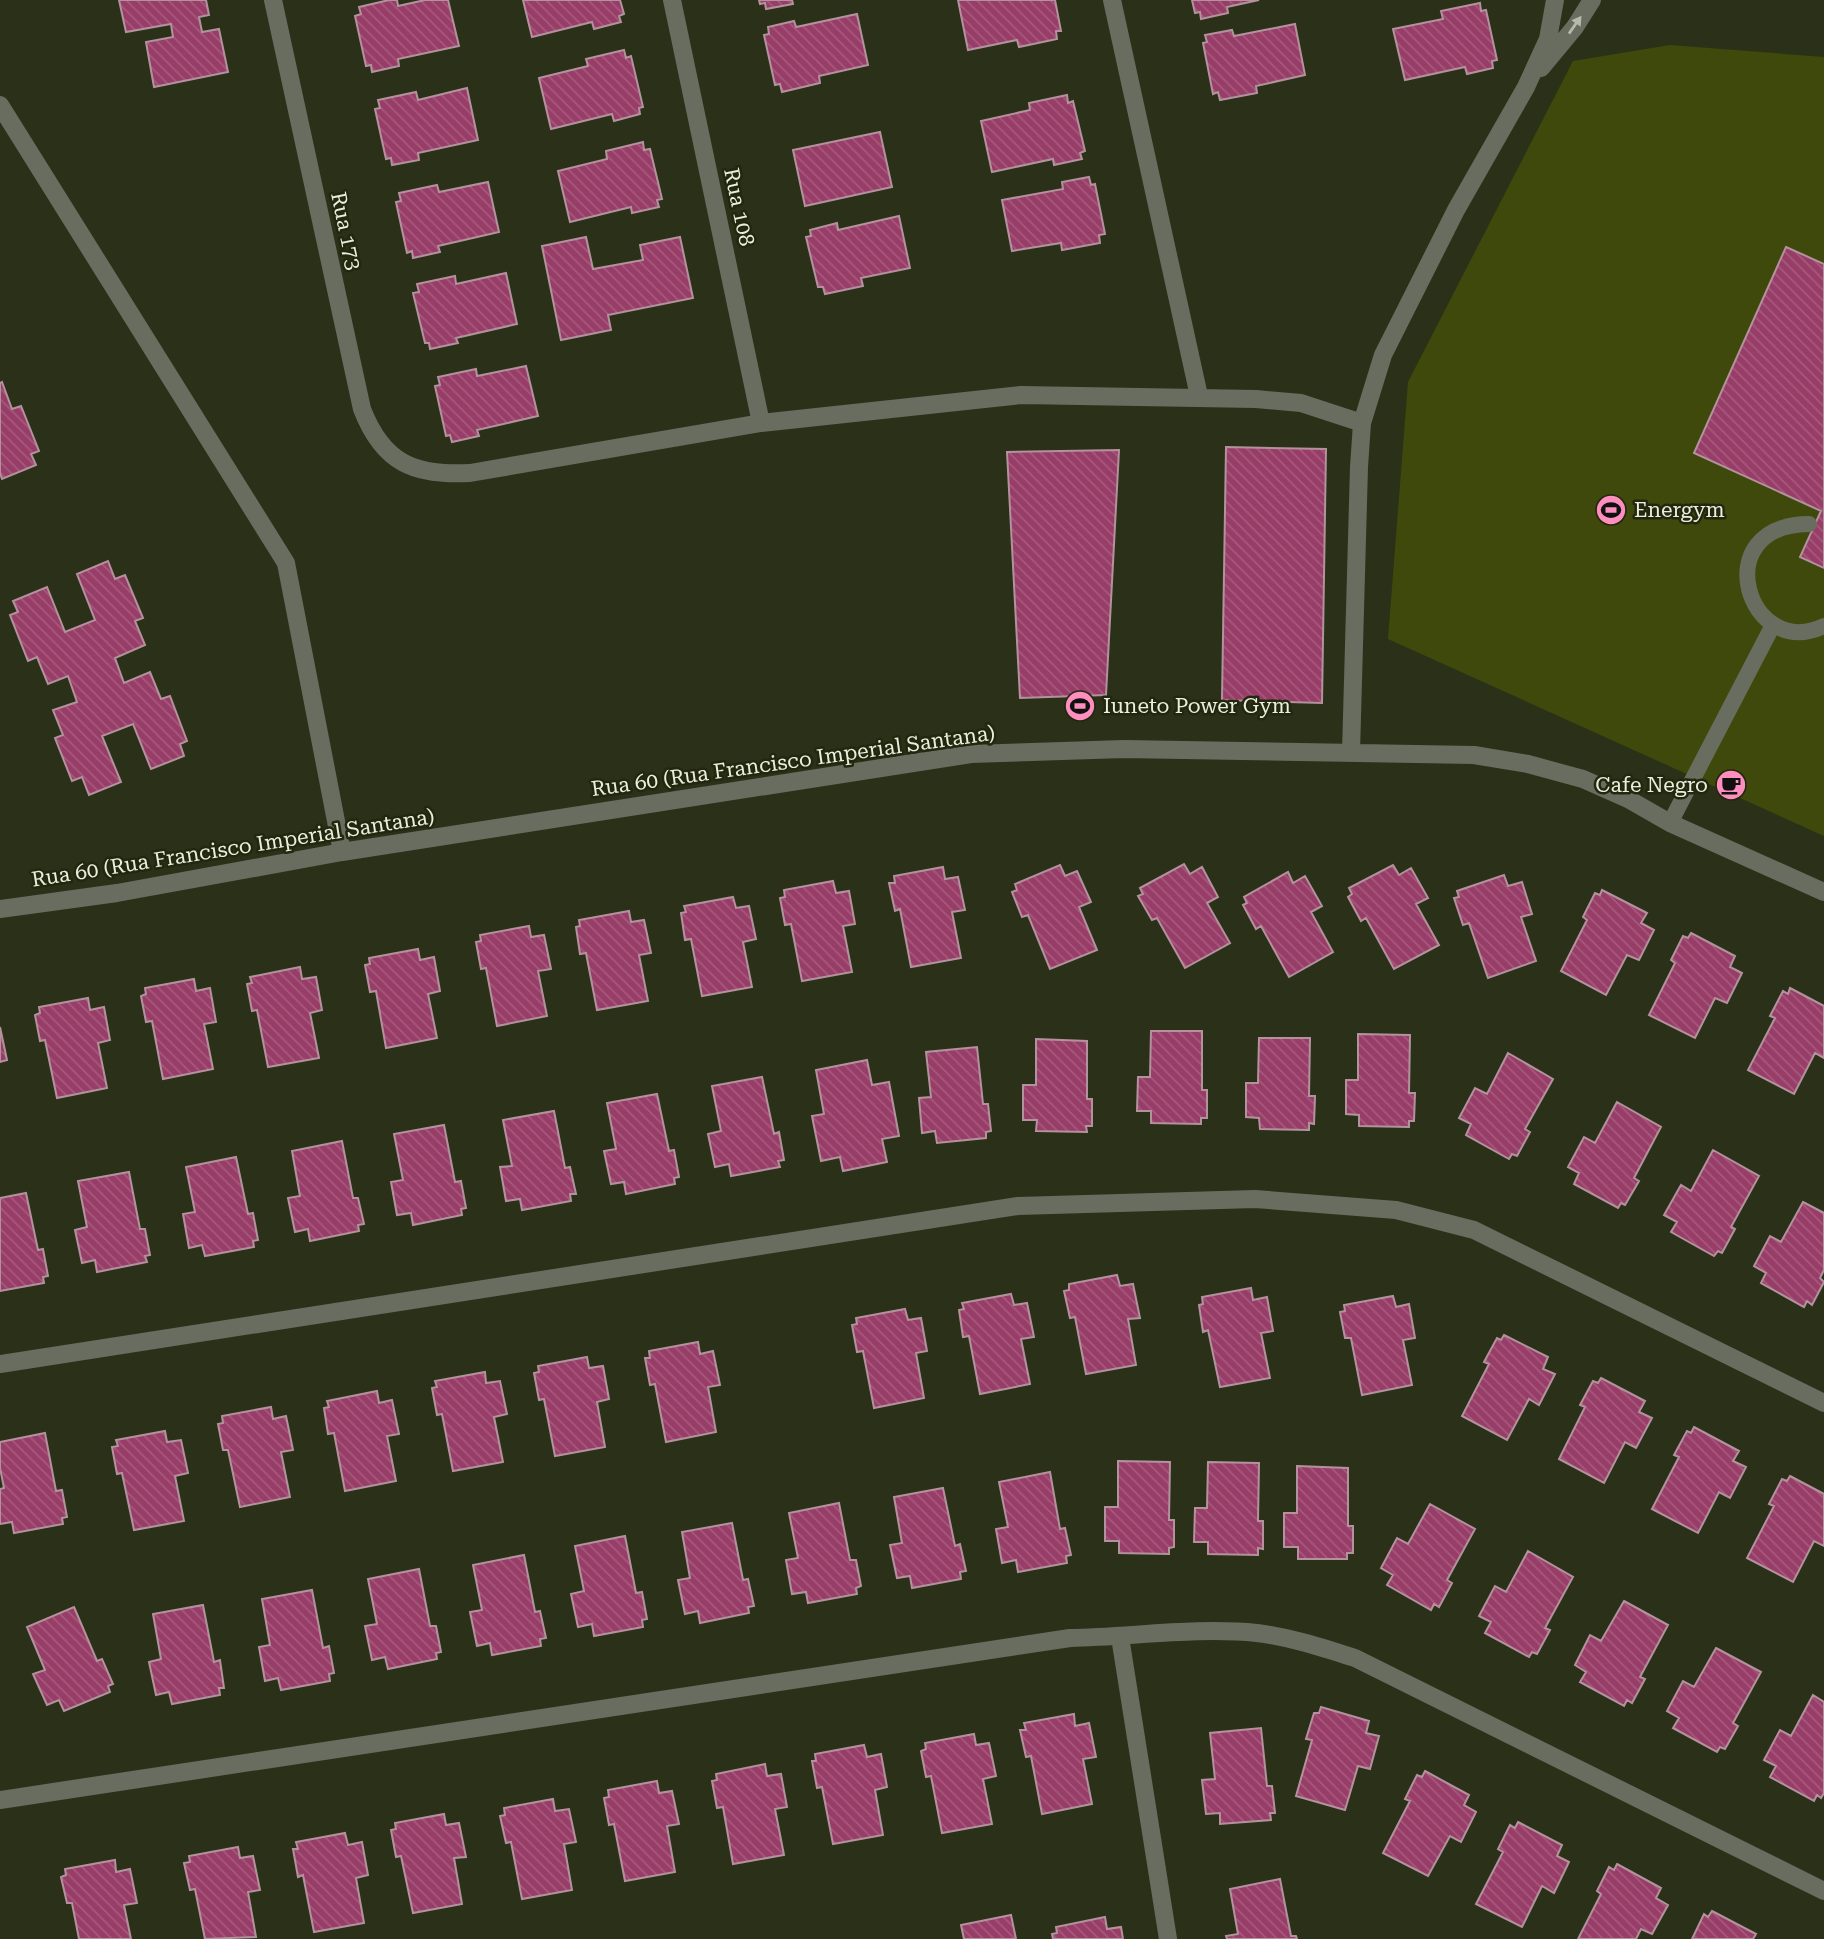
<svg xmlns="http://www.w3.org/2000/svg" width="1824" height="1939" viewBox="0 0 1824 1939" font-family="'Roboto Serif',serif">
<style>
.pitch{fill:#3f490b}
.building{fill:url(#building-back-hatch);stroke:#b3929e;stroke-width:2}
.lines{fill:none;stroke-linecap:round;stroke-linejoin:round}
.lane{stroke:#696d60;stroke-width:16}
.street{stroke:#696d60;stroke-width:18}
.oneway{fill:#b6baac}
.labels{text-anchor:middle;stroke-width:5;stroke-linejoin:round;paint-order:stroke}
.street-label{font-size:21px;fill:#eaeede;stroke:#22270e}
.poi-label{font-size:21px;fill:#eaeede;stroke:#22270e;text-anchor:start}
</style>
<defs>
<pattern id="building-back-hatch" width="6" height="6" patternUnits="userSpaceOnUse" patternTransform="scale(1.75)"><rect width="6" height="6" fill="#973d67"/><path d="M-1 5l2 2M0 0l6 6M5-1l2 2" fill="none" stroke="#a6597c"/></pattern>
</defs>
<rect width="100%" height="100%" fill="#2b3118"/>
<path class="pitch" d="M1670,45L1824,57V836L1388,639L1408,382L1573,61Z"/>
<path class="building" d="M119,0H206L209,15L199,17L202,32L219,29L228,72L154,87L146,42L173,37L171,24L126,32Z
M389,0H397L398,6L425,0H448L459,46L398,59L399,66L372,72L371,65L366,66L355,16L361,14L359,7Z
M523,0H620L624,14L619,16L621,22L594,29L592,22L532,37Z
M759,0H792L793,4L766,9L765,3L760,4Z
M958,0H1055L1061,31H1056L1057,39L1019,47L1017,40L968,50Z
M1192,0H1259L1227,7L1228,13L1201,19L1200,12L1195,13Z
M1480,3L1481,11L1486,10L1497,60L1492,61L1493,68L1467,74L1465,67L1405,80L1393,29L1443,19L1441,11Z
M857,14L868,65L819,76L820,83L782,92L780,84L775,85L764,35L769,34L768,27L794,21L796,27Z
M1295,24L1305,75L1256,86L1257,93L1220,100L1218,92L1213,94L1203,43L1207,42L1205,35L1232,30L1234,36Z
M624,50L626,58L631,56L643,107L639,108L640,114L614,121L612,114L551,129L539,78L588,66L586,59Z
M467,88L478,140L418,153L419,160L392,165L391,158L386,159L375,109L380,108L378,100L416,92L418,100Z
M1067,95L1068,103L1073,101L1085,151L1080,153L1082,159L1054,165L1053,159L992,172L981,121L1030,110L1029,103Z
M880,132L892,187L805,206L793,150Z
M643,142L644,150L650,149L662,199L657,200L659,207L632,213L631,207L570,222L558,171L607,159L606,151Z
M1089,177L1091,185L1095,184L1105,234L1099,235L1100,243L1062,250L1061,243L1012,251L1002,200L1063,189L1062,182Z
M488,182L499,232L438,246L440,252L413,258L412,251L407,253L396,202L401,201L399,193L437,185L439,192Z
M899,216L910,268L861,278L863,286L825,294L823,287H818L806,237L811,236L810,230L837,223L838,230Z
M586,237L593,269L643,260L640,245L680,237L693,298L608,315L611,330L561,340L542,246Z
M1786,247L1824,264V568L1800,557L1821,511L1694,453Z
M506,273L517,324L456,338L458,343L430,349L429,343H425L413,293L419,292L417,284L455,276L456,284Z
M526,366L538,416L477,430L479,436L452,442L450,435L446,436L435,386L440,385L438,377L476,369L477,376Z
M2,382L12,409L21,406L39,451L31,454L36,465L2,479L0,473V383Z
M1226,447L1326,449L1322,703L1222,700Z
M1119,450L1106,695L1020,698L1007,452Z
M108,561L115,579L125,575L143,618L135,621L145,645L115,658L124,683L150,672L161,699L170,696L187,741L180,744L184,756L151,769L133,724L102,736L121,782L89,795L82,777L72,781L55,738L63,735L53,710L77,702L68,676L48,684L37,657L28,661L10,615L18,612L13,601L47,587L65,632L95,620L77,574Z
M1184,864L1190,874L1202,867L1218,897L1207,903L1230,943L1185,968L1157,918L1152,920L1138,896L1143,894L1140,888Z
M1060,865L1065,876L1077,871L1091,902L1079,907L1097,950L1050,969L1028,915L1022,917L1012,892L1017,890L1015,884Z
M1393,865L1399,875L1411,868L1428,898L1416,904L1439,945L1394,969L1366,918L1361,921L1348,897L1352,894L1349,888Z
M943,867L945,879L958,877L965,910L952,912L961,958L911,967L900,909L895,911L889,883H895L894,876Z
M1288,872L1293,883L1305,876L1322,906L1311,912L1333,952L1289,977L1261,926L1256,929L1243,905L1247,903L1244,897Z
M1504,875L1508,886L1522,882L1532,914L1521,917L1536,961L1488,978L1469,923L1463,925L1454,898L1459,897L1457,891Z
M833,881L836,893L849,891L855,924L843,926L852,972L802,981L791,924L785,925L780,898L785,897L784,890Z
M1602,890L1647,913L1641,923L1654,930L1639,960L1627,955L1606,995L1561,971L1587,920L1583,917L1595,893L1600,895Z
M733,897L736,908L749,906L756,939L743,942L752,987L702,996L691,939L685,940L681,913L686,912L684,906Z
M629,911L631,922L644,920L651,953L639,955L648,1001L597,1010L586,953L580,954L576,927L580,926L579,920Z
M529,926L531,937L544,935L551,969L538,971L547,1016L497,1026L486,968L481,969L476,942L481,941L480,935Z
M1691,933L1735,956L1730,967L1742,973L1727,1003L1715,998L1695,1038L1649,1015L1675,963L1671,960L1683,936L1688,938Z
M418,949L420,960L434,957L440,991L428,994L437,1038L386,1048L376,991L370,992L365,965L370,964L369,958Z
M300,967L302,979L316,977L322,1010L310,1013L319,1058L268,1067L257,1010L252,1011L247,984L252,983L250,977Z
M194,979L196,991L210,988L216,1022L204,1024L213,1069L163,1079L152,1021L146,1022L141,996L146,994L145,988Z
M1790,988L1824,1006V1058L1815,1053L1794,1094L1748,1070L1775,1018L1770,1016L1783,991L1788,994Z
M88,998L90,1010L104,1007L110,1040L98,1043L107,1088L57,1098L45,1040L40,1041L35,1015L40,1013L39,1007Z
M0,1027L7,1060L0,1062Z
M1151,1031H1202V1090H1207V1118H1201V1124L1151,1123V1111H1137L1138,1077H1150Z
M1358,1034L1410,1035L1409,1093H1415L1414,1121H1409V1127L1359,1126V1115L1346,1114V1080H1358Z
M1259,1038H1310L1309,1096H1315L1314,1124L1309,1123V1130L1260,1129L1259,1118L1246,1117V1083H1258Z
M1036,1039L1087,1041V1099H1092V1126H1086L1087,1132L1036,1131L1037,1120H1023V1085H1036Z
M977,1047L983,1104H988L991,1131L986,1132V1138L937,1143L935,1131L922,1133L919,1098L931,1097L926,1052Z
M1508,1053L1553,1079L1525,1129L1530,1132L1517,1156L1512,1154L1509,1159L1466,1135L1471,1124L1459,1118L1475,1088L1487,1094Z
M867,1060L872,1085L889,1082L899,1136L882,1139L887,1162L843,1171L840,1157L821,1161L812,1116L824,1114L816,1070Z
M762,1077L774,1134L779,1132L784,1160L778,1161L780,1167L731,1176L729,1164L715,1167L708,1134L721,1131L712,1086Z
M657,1094L669,1151L674,1150L679,1177L674,1178L675,1184L626,1194L624,1182L611,1184L604,1151L616,1149L607,1103Z
M1617,1102L1661,1127L1634,1178L1639,1181L1625,1205L1621,1203L1618,1208L1574,1184L1579,1173L1568,1167L1584,1137L1595,1143Z
M554,1111L565,1168L570,1167L576,1194H570L571,1201L522,1210L520,1199L506,1201L500,1167L512,1166L503,1120Z
M444,1125L455,1182L461,1181L466,1208L461,1209L462,1215L413,1225L411,1213L397,1215L391,1182L403,1180L394,1134Z
M342,1141L353,1198H358L364,1224L358,1225L359,1231L310,1241L308,1229L295,1232L288,1198L300,1196L292,1151Z
M1713,1150L1759,1176L1731,1227L1735,1229L1722,1253L1718,1251L1714,1256L1671,1232L1677,1222L1664,1215L1681,1185L1691,1191Z
M236,1157L248,1214L253,1213L258,1240L253,1241L254,1247L205,1256L202,1245L189,1248L183,1214L195,1212L186,1167Z
M129,1172L140,1229H145L150,1255L145,1256L147,1262L97,1272L95,1260L82,1263L75,1230L87,1227L78,1181Z
M26,1193L38,1250L43,1249L48,1276L43,1277L44,1283L0,1291V1198Z
M1803,1202L1824,1213V1270L1820,1278L1824,1282L1812,1305L1807,1301L1804,1307L1761,1283L1766,1273L1754,1266L1770,1236L1781,1242Z
M1117,1275L1120,1286L1133,1284L1140,1318L1128,1319L1136,1365L1086,1374L1075,1317L1070,1318L1064,1291L1069,1290V1284Z
M1251,1288L1253,1300L1267,1297L1273,1331L1261,1333L1270,1378L1220,1387L1208,1330L1203,1332L1199,1305L1203,1304L1202,1297Z
M1011,1294L1014,1305L1027,1303L1034,1337L1021,1339L1030,1384L980,1394L969,1336L963,1337L959,1310L964,1309L962,1303Z
M1393,1296L1396,1307L1409,1304L1415,1338L1403,1340L1412,1385L1362,1395L1351,1338H1345L1340,1312L1345,1311L1344,1305Z
M905,1309L908,1320L921,1318L927,1351L916,1353L924,1398L874,1408L863,1351L857,1352L852,1325L857,1324L856,1318Z
M1504,1335L1548,1357L1543,1369L1555,1374L1539,1405L1529,1399L1507,1440L1462,1416L1489,1364L1484,1362L1497,1338L1501,1340Z
M698,1342L700,1354L713,1351L720,1385L708,1387L716,1432L666,1442L655,1384L650,1385L645,1358H650L649,1351Z
M587,1357L589,1368L603,1366L609,1399L597,1402L605,1447L555,1456L544,1399L539,1400L534,1373L539,1372L538,1366Z
M485,1372L486,1383L500,1381L507,1414L494,1417L503,1462L453,1471L442,1414L437,1415L432,1388L437,1387L435,1381Z
M1601,1378L1645,1401L1639,1412L1652,1418L1636,1448L1625,1442L1604,1483L1559,1459L1585,1407L1580,1405L1593,1381L1598,1383Z
M377,1391L379,1403L392,1400L399,1434L387,1436L396,1481L345,1491L334,1433L328,1434L324,1408L329,1407L327,1401Z
M271,1407L273,1419L286,1416L293,1450L281,1452L290,1497L240,1507L228,1450H223L218,1424L223,1423L222,1416Z
M1694,1427L1739,1451L1733,1461L1746,1467L1730,1498L1719,1492L1698,1533L1652,1509L1679,1457L1674,1455L1687,1431L1691,1433Z
M165,1431L167,1442L181,1440L188,1473L175,1476L184,1521L134,1530L122,1473L117,1474L112,1447L118,1446L116,1440Z
M45,1433L56,1491L62,1490L67,1517L62,1518L63,1524L14,1533L12,1522L0,1524V1489L4,1488L0,1468V1442Z
M1118,1461L1170,1462L1169,1520H1174V1547L1169,1548V1554L1119,1553V1541H1105V1507H1118Z
M1208,1462L1259,1463L1258,1521H1263V1549L1258,1548V1555L1208,1554V1542H1194L1195,1508H1207Z
M1297,1466L1348,1468V1526H1353V1553H1347V1559H1298V1547H1284V1513H1297Z
M1050,1472L1060,1529L1065,1528L1071,1555L1066,1556L1067,1563L1018,1572L1016,1560L1002,1563L996,1529L1008,1527L999,1482Z
M1790,1476L1824,1494V1546L1814,1541L1793,1582L1747,1558L1774,1506L1769,1504L1782,1479L1787,1481Z
M943,1488L955,1546L960,1544L966,1571L960,1572L961,1579L912,1588L910,1576L897,1578L890,1545L902,1543L894,1497Z
M839,1503L850,1560H856L861,1586L856,1588L857,1594L808,1603L806,1592L792,1594L786,1560L798,1558L789,1513Z
M1430,1504L1475,1529L1447,1580L1452,1583L1439,1607L1434,1604L1431,1610L1387,1585L1393,1575L1381,1568L1397,1538L1408,1544Z
M732,1523L743,1580L748,1579L754,1606L748,1607L749,1613L700,1623L698,1611L685,1614L678,1580L690,1578L682,1532Z
M625,1536L636,1593L642,1592L647,1619L642,1620L643,1627L594,1636L592,1624L578,1627L571,1594L584,1591L575,1546Z
M1528,1551L1573,1577L1545,1628L1550,1630L1537,1654L1532,1652L1529,1657L1485,1633L1491,1622L1479,1616L1495,1586L1506,1592Z
M524,1555L535,1612L540,1611L546,1638L540,1639L541,1646L492,1655L490,1643L477,1646L470,1612L482,1610L473,1565Z
M419,1569L430,1626H436L441,1652L436,1653L437,1659L388,1669L385,1657L372,1660L365,1626L377,1624L368,1579Z
M312,1590L323,1648L329,1646L334,1673L329,1674L330,1681L281,1690L278,1678L265,1681L259,1647L270,1645L262,1599Z
M1624,1601L1668,1625L1640,1677L1645,1679L1632,1703L1627,1700L1624,1706L1580,1682L1586,1672L1575,1665L1590,1635L1601,1641Z
M203,1605L214,1662L220,1660L224,1688H219L220,1695L172,1704L169,1692L156,1695L149,1662L161,1659L153,1614Z
M74,1607L97,1661L102,1659L113,1684L108,1686L110,1692L64,1711L59,1700L47,1705L33,1674L45,1670L27,1627Z
M1716,1648L1761,1672L1733,1723L1738,1726L1725,1749L1720,1747L1717,1752L1673,1728L1679,1718L1667,1711L1683,1681L1694,1687Z
M1813,1695L1824,1702V1793L1821,1798L1817,1795L1814,1801L1770,1777L1776,1766L1764,1760L1780,1730L1791,1736Z
M1321,1707L1369,1721L1366,1733L1379,1736L1370,1769L1358,1766L1345,1810L1296,1796L1312,1740L1306,1739L1314,1713H1319Z
M1074,1714L1075,1726L1089,1723L1096,1757L1083,1759L1092,1804L1042,1814L1031,1756L1026,1757L1020,1730H1026L1024,1723Z
M1261,1728L1267,1786H1272L1275,1813H1270L1271,1820L1220,1824V1813L1206,1814L1202,1780L1215,1779L1210,1733Z
M974,1734L976,1745L989,1743L996,1776L983,1779L992,1824L942,1833L931,1776L926,1777L921,1751L926,1749L925,1743Z
M864,1745L867,1757L881,1754L887,1787L875,1790L883,1835L833,1844L822,1787L817,1788L812,1761H816L815,1754Z
M765,1764L767,1776L781,1774L787,1807L775,1809L784,1855L733,1864L723,1807L717,1808L712,1781L717,1780L716,1774Z
M1425,1771L1469,1795L1464,1805L1476,1812L1461,1842L1450,1836L1428,1876L1383,1853L1410,1801L1405,1799L1417,1775L1422,1777Z
M657,1781L659,1793L672,1791L679,1824L667,1826L675,1872L625,1881L614,1824L609,1825L604,1798L609,1797L608,1790Z
M553,1799L555,1811L569,1809L576,1842L564,1844L572,1890L522,1899L511,1842L506,1843L500,1816L505,1815L504,1808Z
M444,1814L446,1825L459,1823L466,1857L454,1858L462,1904L413,1913L401,1856L396,1857L391,1830L396,1829L395,1823Z
M1518,1822L1562,1845L1557,1856L1569,1862L1554,1893L1542,1886L1522,1927L1476,1904L1503,1852L1498,1849L1510,1825L1515,1828Z
M345,1833L348,1845L362,1842L368,1875L356,1878L364,1923L314,1932L303,1875L298,1877L293,1849H298L296,1842Z
M238,1847L240,1858L253,1856L260,1890L248,1892L256,1937L205,1939L195,1889L190,1890L184,1863L190,1862L189,1856Z
M115,1860L116,1872L130,1869L137,1903L124,1905L131,1939H79L72,1903H67L61,1877L66,1875L65,1869Z
M1617,1864L1661,1888L1656,1898L1668,1905L1652,1934L1641,1929L1636,1939H1578L1601,1894L1597,1891L1609,1867L1614,1870Z
M1280,1879L1291,1936H1296L1297,1939H1227L1226,1936L1238,1934L1230,1889Z
M1712,1911L1756,1934L1753,1939H1692L1704,1914L1708,1917Z
M1011,1915L1016,1939H964L961,1925Z
M1105,1917L1107,1929L1121,1927L1123,1939H1053L1052,1934L1057,1933L1056,1927Z"/>
<g class="lines">
<path class="lane" d="M1809,524C1705,525 1748,662 1824,626
M1670,823L1773,625"/>
<path class="street" d="M273,0L362,409C383,463 414,476 470,473L761,423L1021,395L1256,399L1301,403L1362,423
M672,0L761,423
M1112,0L1199,396
M1541,68L1575,27L1592,0
M0,105L286,563L342,852
M1351,752L1359,467L1362,423L1383,355L1456,210L1526,87L1548,39L1555,0
M0,909L117,893L342,852L971,754L1124,749L1474,755L1528,764L1583,779L1628,799L1670,823L1824,892
M0,1364L1018,1206L1255,1199L1396,1210L1474,1230L1824,1403
M1120,1637L1168,1939
M0,1800L1070,1638C1131,1637 1196,1627 1257,1633C1290,1637 1323,1648 1355,1658L1824,1891"/>
</g>
<defs><path id="oneway-solid" d="M-6-.8H1V-3.2L6.5 0L1 3.2V.8H-6Z" transform="scale(1.75)"/></defs>
<use class="oneway" href="#oneway-solid" transform="translate(1575 25) rotate(-55)"/>
<defs>
<g id="stadium-disc" transform="scale(1.575)"><circle r="9.5" fill="#fe8ebe" stroke="#22270e"/><path d="M0-5a6.5 5 0 1 0 0 10a6.5 5 0 1 0 0-10ZM-3.5-1.8h7v3.6h-7Z" fill="#111"/></g>
<g id="cafe-disc" transform="scale(1.575)"><circle r="9.5" fill="#fe8ebe" stroke="#22270e"/><path d="M-5.5-4.5H6V0H3Q3 3.5 0 3.5H-2.5Q-5.5 3.5-5.5 0ZM3-3.2v2h1.7v-2ZM-6 4.5H4V6H-6Z" fill="#111"/></g>
</defs>
<g fill-rule="evenodd">
<use href="#stadium-disc" x="1611" y="510"/>
<use href="#stadium-disc" x="1080" y="706"/>
<use href="#cafe-disc" x="1731" y="785"/>
</g>
<g class="labels">
<g class="street-label">
<text transform="translate(739 207) rotate(78)" y="7">Rua 108</text>
<text transform="translate(346 231) rotate(78)" y="7">Rua 173</text>
<text transform="translate(793 761) rotate(-8)" y="7">Rua 60 (Rua Francisco Imperial Santana)</text>
<text transform="translate(233 848) rotate(-9)" y="7">Rua 60 (Rua Francisco Imperial Santana)</text>
</g>
<g class="poi-label">
<text x="1634" y="517">Energym</text>
<text x="1103" y="713">Iuneto Power Gym</text>
<text x="1708" y="792" text-anchor="end">Cafe Negro</text>
</g>
</g>
</svg>
